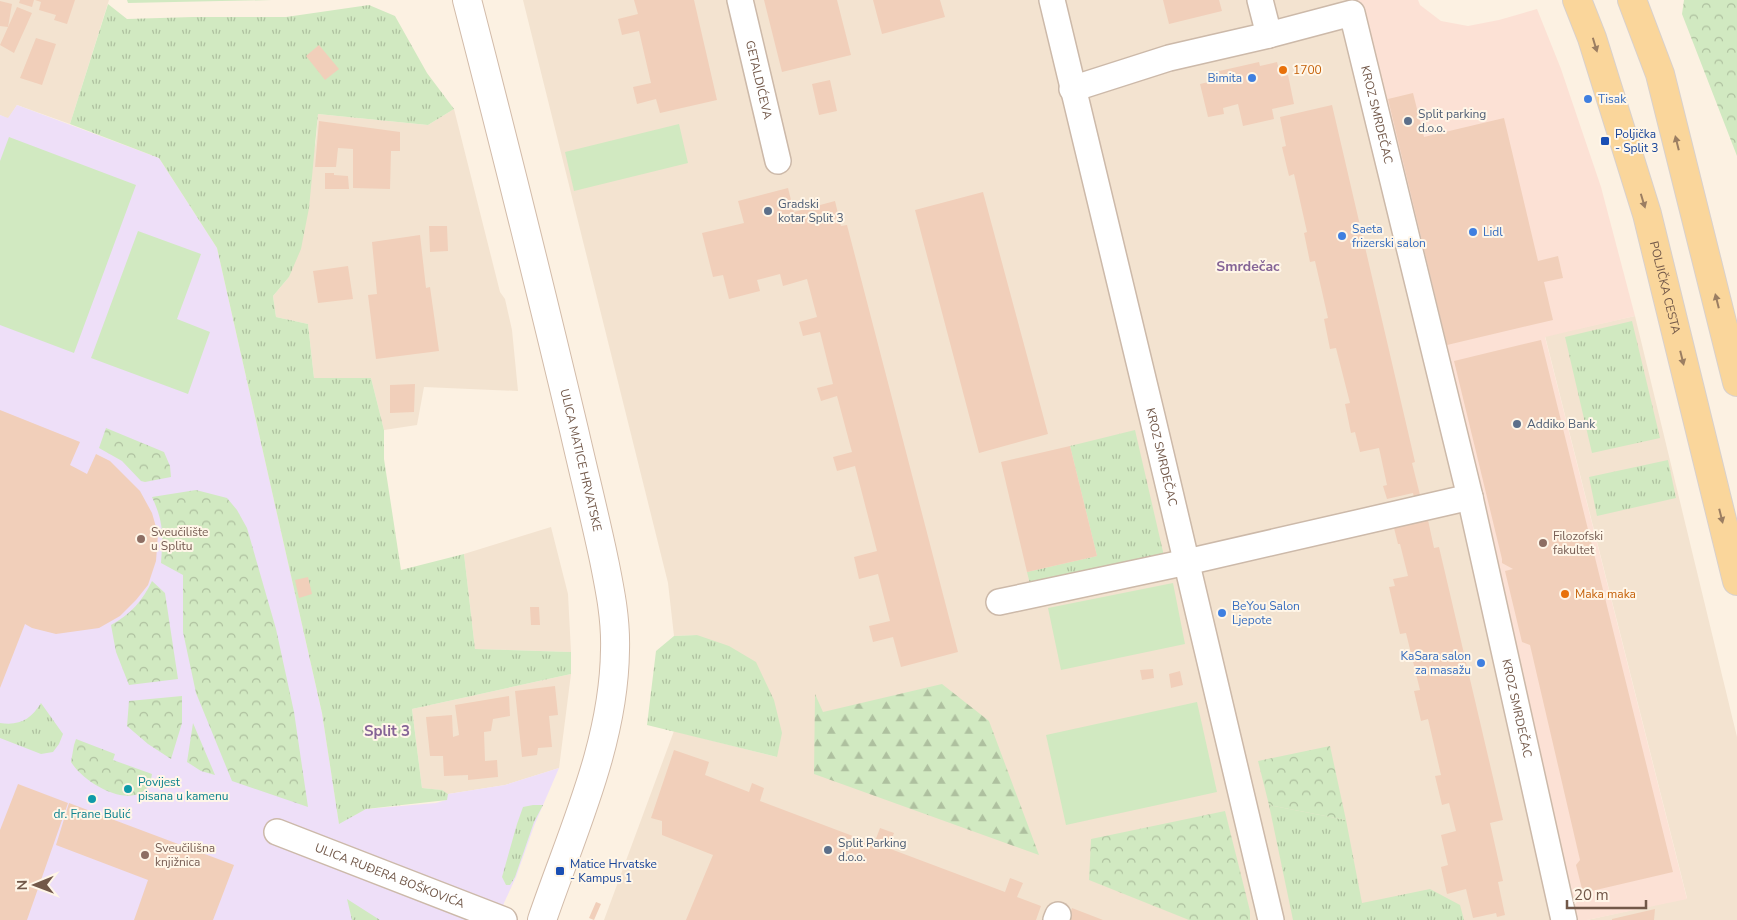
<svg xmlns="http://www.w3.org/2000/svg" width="1737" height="920" viewBox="0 0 1737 920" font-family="'Nunito Sans',sans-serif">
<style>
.residential{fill:#f3e3d0}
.commercial{fill:#fce1d5}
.education{fill:#eedff8}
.grass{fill:url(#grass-tufts)}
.forest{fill:url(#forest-firs)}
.park{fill:url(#park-crowns)}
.garden{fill:#d1e9c1}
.building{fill:#f1cfba}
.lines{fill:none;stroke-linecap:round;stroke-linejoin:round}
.street-casing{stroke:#ccb9a9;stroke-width:28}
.secondary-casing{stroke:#d2bba9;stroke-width:30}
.primary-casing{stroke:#d8d0cc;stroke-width:30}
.street{stroke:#fff;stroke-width:25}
.secondary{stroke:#fff;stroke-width:28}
.primary{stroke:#fad69b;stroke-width:28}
.oneway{fill:#9b7e62}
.food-dot{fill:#e8710a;stroke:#fff6e8;stroke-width:2}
.shop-dot{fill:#3f7fe0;stroke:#fff6e8;stroke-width:2}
.service-dot{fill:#5c6f8a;stroke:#fff6e8;stroke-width:2}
.transit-dot{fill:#1a4fb4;stroke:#fff6e8;stroke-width:2}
.education-dot{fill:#8d6e63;stroke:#fff6e8;stroke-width:2}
.culture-dot{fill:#0f9aa8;stroke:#fff6e8;stroke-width:2}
.labels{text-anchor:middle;stroke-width:4;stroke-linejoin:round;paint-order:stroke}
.food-label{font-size:12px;fill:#c56008;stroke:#fff6e8;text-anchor:start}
.shop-label{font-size:12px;fill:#366cbe;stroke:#fff6e8;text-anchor:start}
.street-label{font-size:12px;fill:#725849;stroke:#fff6e8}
.service-label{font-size:12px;fill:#4e5e75;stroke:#fff6e8;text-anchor:start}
.transit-label{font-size:12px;fill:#164399;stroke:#fff6e8;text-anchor:start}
.education-label{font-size:12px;fill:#785e54;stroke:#fff6e8;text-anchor:start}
.culture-label{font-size:12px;fill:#0d838f;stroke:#fff6e8;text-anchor:start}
.neighbourhood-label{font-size:14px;font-weight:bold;fill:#856496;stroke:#fff6e8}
.quarter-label{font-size:15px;font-weight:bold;fill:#856496;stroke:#fff6e8}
</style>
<defs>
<pattern id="grass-tufts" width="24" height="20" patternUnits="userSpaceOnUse" patternTransform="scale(1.25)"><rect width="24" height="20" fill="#d1e9c1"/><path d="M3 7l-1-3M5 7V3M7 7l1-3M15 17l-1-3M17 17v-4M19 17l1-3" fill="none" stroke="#aec09f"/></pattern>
<pattern id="forest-firs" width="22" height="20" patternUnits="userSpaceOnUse" patternTransform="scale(1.25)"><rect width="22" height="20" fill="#d1e9c1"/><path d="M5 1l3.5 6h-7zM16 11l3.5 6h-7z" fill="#aec09f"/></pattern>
<pattern id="park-crowns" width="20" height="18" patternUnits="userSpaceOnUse" patternTransform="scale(1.25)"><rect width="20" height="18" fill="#d1e9c1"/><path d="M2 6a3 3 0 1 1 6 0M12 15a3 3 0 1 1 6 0" fill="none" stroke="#aec09f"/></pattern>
</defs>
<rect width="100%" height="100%" fill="#fcf1e2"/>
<path class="residential" d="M0,0H109L70,124L17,105L8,119L0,115Z
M523,0H1356L1444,359L1571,920H604L674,731L777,757L697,635L674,636L668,583Z
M454,109L500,292L505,299L512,330L518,391L424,387L417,425L384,430L371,378H314L308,324L276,317L273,296L289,277L316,141L318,114L428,125Z
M1635,316L1737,737V920H1587L1687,898L1545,336Z
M551,527L568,594L571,652L475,649L464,554Z
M571,674L559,768L505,785L448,794L441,790L422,788L412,709Z"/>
<path class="commercial" d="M1356,0H1418L1420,5L1441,21L1468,26L1499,20L1537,9L1561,69L1601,187L1635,316L1545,337L1687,899L1587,920H1571L1444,359Z"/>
<path class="education" d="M17,105L159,158L217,248L322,713L339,823L366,809L436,803L446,800L448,794L505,785L559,768L534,826L516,877L504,903L500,920H0V115L8,118Z"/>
<path class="grass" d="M127,0H272L128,3Z
M108,4L127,19L193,17H286L369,5L395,16L427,73L454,109L428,125L318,114L309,208L301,249L289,277L273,296L276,317L308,324L314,378H371L384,430V459L401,570L464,554L475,649L571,652V674L412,709L422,788L442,790L448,794L447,800L366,809L339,824L322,713L217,248L159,158L70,124Z
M1632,321L1660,438L1592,453L1565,337Z
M1135,430L1164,556L1030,584L1027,572L1097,556L1070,446Z
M1668,460L1676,498L1597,516L1589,477Z
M697,635L729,646L756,662L774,700L782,733L777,757L647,725L656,651L674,636Z
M41,703L63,734L59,744L53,752L41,754L0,738V723C20,726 31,719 41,703Z
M533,805H543L534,822L515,877L510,885H506L502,877L504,870L517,824L523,807Z
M1269,805L1346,820L1362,903L1430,889L1460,905L1464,920H1293Z
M347,899L380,920H352Z"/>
<path class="forest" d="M942,684L989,721L1039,855L814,774L815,694L823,712Z"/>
<path class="park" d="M1684,0H1737V156L1682,14Z
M106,428L164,452L170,466L171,477L145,482L141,481L122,461L99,448Z
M196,490L227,498L237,510L247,528L276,629L294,712L308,807L232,781L196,693L183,632V575L161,563C163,535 164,523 152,497Z
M152,581L165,593L178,679L129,685L116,652L111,625C130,615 143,600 152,581Z
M182,696V723L171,759L148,744L127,726L129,701Z
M193,723L215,775L201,771L187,762Z
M76,739L115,754L113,760L152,774L150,785C147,788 144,791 141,793C119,804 82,780 71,762L74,745Z
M1330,746L1346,820L1269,805L1258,761Z
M1225,811L1250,911V920H1189L1089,880L1091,839Z"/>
<path class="garden" d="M679,124L688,163L574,191L565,152Z
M9,137L136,185L74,353L0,325V161Z
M138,231L201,254L177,319L210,332L188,394L91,358Z
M1173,583L1185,644L1061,670L1048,608Z
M1197,702L1217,792L1066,825L1046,735Z"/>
<path class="building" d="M20,0H34L32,7L19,3Z
M35,0H75L67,24L54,20L56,15L39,10L41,2Z
M634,0H694L717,100L660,113L656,99L637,104L633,87L651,83L639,31L622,35L618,19L638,14Z
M764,0H837L851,55L782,72Z
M873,0H940L945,17L882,34Z
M1163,0H1219L1222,11L1169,24Z
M0,1L12,4L8,27L0,26Z
M17,7L32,13L14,53L0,45Z
M36,38L56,44L42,85L20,78Z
M319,45L339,69L325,80L306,56Z
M1259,62L1260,66L1277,62L1281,77L1288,75L1294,104L1272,109L1274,119L1243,126L1238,104L1223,108L1224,114L1208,117L1200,84L1217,80L1215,72Z
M830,80L837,111L819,115L812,84Z
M1413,93L1424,137L1504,118L1538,261L1558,256L1563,278L1544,282L1553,320L1447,345L1388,99Z
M1332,105L1415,462L1412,463L1420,495L1414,497L1413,493L1387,499L1383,486L1387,485L1379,448L1360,452L1355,432L1351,433L1345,404L1350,403L1336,348L1330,349L1324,319L1328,318L1315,261L1310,262L1304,233L1307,232L1294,174L1289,176L1282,147L1286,146L1280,117Z
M319,121L400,132V151H391L390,189L353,188V149L338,148L336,167H315Z
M325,173H334V175L348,176L349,189H325Z
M788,188L794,212L835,201L841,226L847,225L958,652L901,667L893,637L873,642L869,626L890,621L878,574L859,579L854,557L877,551L855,466L837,471L833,457L852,452L837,396L821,401L817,388L833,384L820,332L803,336L799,322L817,317L807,279L783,286L780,274L757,280L760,291L729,299L723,275L713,277L702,233L744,223L738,201Z
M983,192L1048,434L979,453L915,210Z
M429,226H447L448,251L430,252Z
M420,235L426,288L430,287L439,351L376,359L368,295L377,294L372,242Z
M348,266L353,299L318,303L313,271Z
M1541,340L1673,872L1583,893L1576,865L1580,860L1530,645L1522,642L1505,571L1513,569L1502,563V559L1454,361Z
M415,384L414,412L390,413V385Z
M0,410L80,442L70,465L87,474L96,454L110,461L140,491L152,513L158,534L156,561L148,585L136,600L120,616L99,628L56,634L32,628L25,624L0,688Z
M1070,446L1097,556L1027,572L1001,462Z
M1428,520L1434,548L1439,547L1503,820L1490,823L1503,881L1498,882L1505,915L1497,917L1496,913L1473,918L1466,889L1447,894L1441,867L1448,865L1441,835L1456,831L1449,803L1442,805L1435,776L1441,775L1428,719L1421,721L1414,691L1420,690L1406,633L1400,634L1389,587L1395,586L1393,579L1408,576L1400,544H1398L1394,528Z
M308,577L312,594L299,598L295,580Z
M530,607H539L540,625H531Z
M1153,669L1154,678L1142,680L1140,670Z
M1180,671L1183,685L1171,688L1169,674Z
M555,686L558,715L549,716L552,747L538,748L537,755L522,757L515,691Z
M509,696L510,716L493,719L491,731L484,732L485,761L497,760L498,777L468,780V775L444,776L443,756H430L426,717L452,715L453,737L459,735L455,705Z
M674,750L709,762L705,775L749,792L752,783L764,788L760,801L874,844L880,828L894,833L888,848L1005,892L1010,878L1023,883L1017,897L1041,906L1036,920H686L713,855L662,835V821L651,818Z
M18,784L68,803L27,920H0V830Z
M69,803L234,865L213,920H134L148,880L56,845Z
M596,902L601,904L594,920L589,918Z
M1072,908L1103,920H1068Z
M1655,909L1654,920H1612V919Z"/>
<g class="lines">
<g class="street-casing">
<g id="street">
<path id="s1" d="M740,0L778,161"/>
<path id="s2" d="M1052,0L1152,416L1271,920"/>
<path d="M1260,0L1269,35"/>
<path id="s3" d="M1072,89L1169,58L1269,35L1352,13L1470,497L1564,920"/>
<path d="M999,602L1187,562L1470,497"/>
<path id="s4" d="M277,832L504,920"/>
<path d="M1056,920L1058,915"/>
</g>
</g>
<g class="secondary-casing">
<g id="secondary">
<path id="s5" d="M467,0C504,143 540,287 574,430C584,474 595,517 604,560C610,590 616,619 615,650C614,744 572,832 542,920"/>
</g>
</g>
<g class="primary-casing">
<g id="primary">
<path id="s6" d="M1577,0L1592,38L1647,214L1737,581"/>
<path d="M1632,0L1660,74L1737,382"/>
</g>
</g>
<use href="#street" class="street"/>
<use href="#secondary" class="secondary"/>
<use href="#primary" class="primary"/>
</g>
<defs><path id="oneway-solid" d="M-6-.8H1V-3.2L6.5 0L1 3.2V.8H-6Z" transform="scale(1.25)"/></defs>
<g class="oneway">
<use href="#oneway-solid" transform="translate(1595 45) rotate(73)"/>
<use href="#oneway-solid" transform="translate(1677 143) rotate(-104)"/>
<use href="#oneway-solid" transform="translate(1643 201) rotate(73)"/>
<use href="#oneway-solid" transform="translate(1717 301) rotate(-104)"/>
<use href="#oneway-solid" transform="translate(1682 358) rotate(76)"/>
<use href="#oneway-solid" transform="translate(1721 516) rotate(76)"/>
</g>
<g class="food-dot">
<circle cx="1283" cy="70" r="5"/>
<circle cx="1565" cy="594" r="5"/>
</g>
<g class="shop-dot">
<circle cx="1252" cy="78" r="5"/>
<circle cx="1588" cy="99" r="5"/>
<circle cx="1473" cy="232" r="5"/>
<circle cx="1342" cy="236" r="5"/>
<circle cx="1222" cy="613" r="5"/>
<circle cx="1481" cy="663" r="5"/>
</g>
<g class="service-dot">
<circle cx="1408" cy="121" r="5"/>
<circle cx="768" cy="211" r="5"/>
<circle cx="1517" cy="424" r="5"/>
<circle cx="828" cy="850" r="5"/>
</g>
<g class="transit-dot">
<rect x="1600" y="136" width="10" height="10" rx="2.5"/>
<rect x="555" y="866" width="10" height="10" rx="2.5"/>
</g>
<g class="education-dot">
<circle cx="141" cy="539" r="5"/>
<circle cx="1543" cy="543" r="5"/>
<circle cx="145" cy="855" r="5"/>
</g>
<g class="culture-dot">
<circle cx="128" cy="789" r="5"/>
<circle cx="92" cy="799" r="5"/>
</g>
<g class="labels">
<g class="food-label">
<text x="1293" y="74">1700</text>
<text x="1575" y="598">Maka maka</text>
</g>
<g class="shop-label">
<text x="1242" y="82" text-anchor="end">Bimita</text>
<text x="1598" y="103">Tisak</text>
<text x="1352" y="233">Saeta<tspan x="1352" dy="14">frizerski salon</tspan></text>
<text x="1483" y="236">Lidl</text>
<text x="1232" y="610">BeYou Salon<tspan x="1232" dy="14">Ljepote</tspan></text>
<text x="1471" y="660" text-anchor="end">KaSara salon<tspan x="1471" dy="14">za masažu</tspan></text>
</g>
<g class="street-label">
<text dy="4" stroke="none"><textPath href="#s1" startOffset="82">GETALDIĆEVA</textPath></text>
<text dy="4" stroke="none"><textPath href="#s3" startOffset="395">KROZ SMRDEČAC</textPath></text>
<text dy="4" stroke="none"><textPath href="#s6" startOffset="301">POLJIČKA CESTA</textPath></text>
<text dy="4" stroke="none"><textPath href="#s2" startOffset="470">KROZ SMRDEČAC</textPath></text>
<text dy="4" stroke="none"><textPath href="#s5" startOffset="474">ULICA MATICE HRVATSKE</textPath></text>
<text dy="4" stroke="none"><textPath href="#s3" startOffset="1005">KROZ SMRDEČAC</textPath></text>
<text dy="4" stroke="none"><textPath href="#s4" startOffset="121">ULICA RUĐERA BOŠKOVIĆA</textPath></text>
</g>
<g class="service-label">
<text x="1418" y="118">Split parking<tspan x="1418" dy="14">d.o.o.</tspan></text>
<text x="778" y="208">Gradski<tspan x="778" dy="14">kotar Split 3</tspan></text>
<text x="1527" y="428">Addiko Bank</text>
<text x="838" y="847">Split Parking<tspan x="838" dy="14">d.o.o.</tspan></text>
</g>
<g class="transit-label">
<text x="1615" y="138">Poljička<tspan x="1615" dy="14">- Split 3</tspan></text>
<text x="570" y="868">Matice Hrvatske<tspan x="570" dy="14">- Kampus 1</tspan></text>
</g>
<g class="education-label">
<text x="151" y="536">Sveučilište<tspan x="151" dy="14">u Splitu</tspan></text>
<text x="1553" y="540">Filozofski<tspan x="1553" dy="14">fakultet</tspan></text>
<text x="155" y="852">Sveučilišna<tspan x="155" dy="14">knjižnica</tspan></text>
</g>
<g class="culture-label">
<text x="138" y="786">Povijest<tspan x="138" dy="14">pisana u kamenu</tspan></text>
<text x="92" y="818" text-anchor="middle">dr. Frane Bulić</text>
</g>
<g class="neighbourhood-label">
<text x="1248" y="271">Smrdečac</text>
</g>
<g class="quarter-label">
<text x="387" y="736">Split 3</text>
</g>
</g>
<g transform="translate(35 885) rotate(269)" stroke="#fff6e8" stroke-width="4" paint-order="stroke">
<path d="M0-4L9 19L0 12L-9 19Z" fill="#725849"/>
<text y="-8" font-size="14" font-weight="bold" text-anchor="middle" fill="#725849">N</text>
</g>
<path d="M1567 900v8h79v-8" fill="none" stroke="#725849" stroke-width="2.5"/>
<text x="1574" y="900" font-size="15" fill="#725849" stroke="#fff6e8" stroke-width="4" paint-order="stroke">20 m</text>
</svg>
